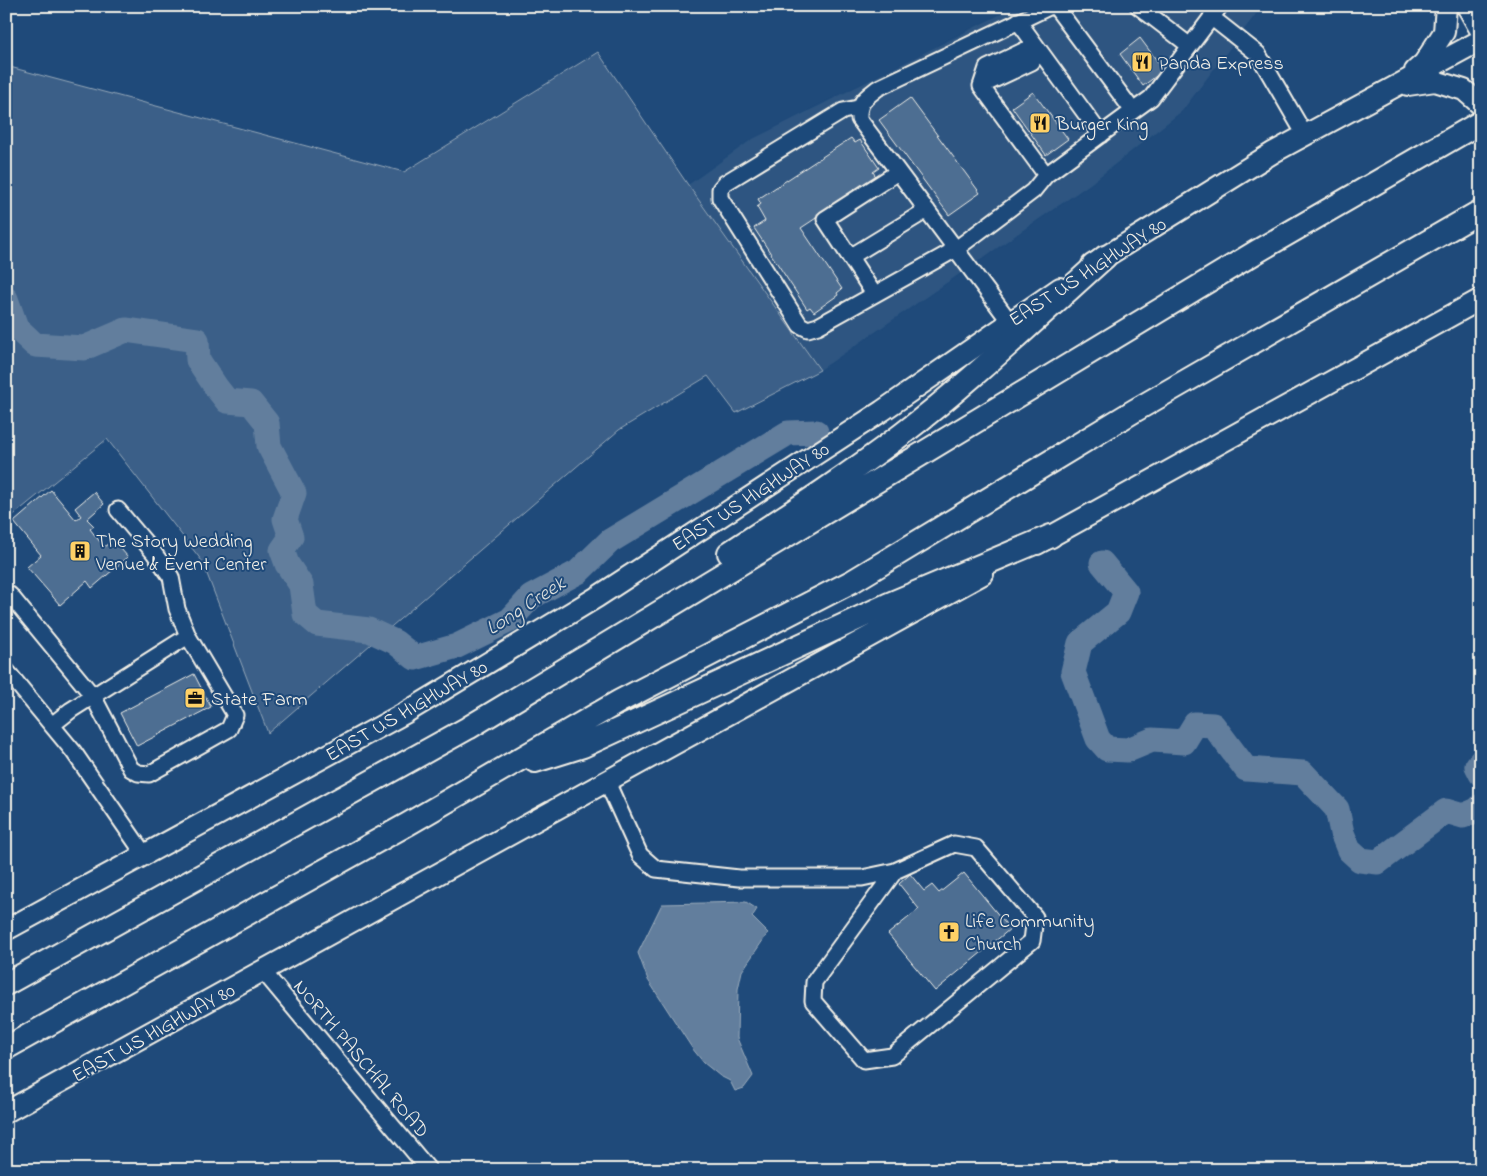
<svg xmlns="http://www.w3.org/2000/svg" width="1487" height="1176" viewBox="0 0 1487 1176" font-family="'Indie Flower',sans-serif">
<style>
.built{fill:#2d5581}
.green{fill:#3a5f88;stroke:#97a8b8}
.water{fill:#627e9d;stroke:#9cacbb}
.lines{fill:none;stroke-linecap:round;stroke-linejoin:round}
.river{stroke:#627e9d;stroke-width:25}
.building{fill:#4d6e92;stroke:#f4f1e8}
.minor-casing{stroke:#f4f1e8;stroke-width:19}
.major-casing{stroke:#f4f1e8;stroke-width:24}
.highway-casing{stroke:#f4f1e8;stroke-width:26}
.minor{stroke:#1f4a7a;stroke-width:15}
.major{stroke:#1f4a7a;stroke-width:20}
.highway{stroke:#1f4a7a;stroke-width:22}
.labels{text-anchor:middle;stroke-width:4;stroke-linejoin:round;paint-order:stroke}
.poi-label{font-size:20px;fill:#f4f1e8;stroke:#1f4a7a;text-anchor:start}
.street-label{font-size:20px;fill:#f4f1e8;stroke:#1f4a7a}
.water-label{font-size:21px;font-style:italic;fill:#dee0dd;stroke:#1f4a7a}
</style>
<rect width="100%" height="100%" fill="#1f4a7a"/>
<filter id="ink" filterUnits="userSpaceOnUse"><feTurbulence type="fractalNoise" baseFrequency=".02" numOctaves="2"/><feDisplacementMap in="SourceGraphic" scale="10" xChannelSelector="R" yChannelSelector="G"/><feConvolveMatrix kernelMatrix="1 2 1 2 8 2 1 2 1" color-interpolation-filters="sRGB"/></filter>
<g filter="url(#ink)">
<path class="built" d="M1017,6H1262L1182,111L1090,184L820,370L688,185L751,140Z"/>
<path class="green" d="M598,52L688,185L820,370L736,413L708,376L619,430L268,733L202,561L107,439L6,521V66L404,172Z"/>
<path class="water" d="M746,902L757,909L752,917L768,933L742,971L738,989L737,1038L753,1076L744,1088L735,1091L730,1081L720,1076L704,1063L692,1048L648,980L638,953L662,904Z"/>
<g class="lines">
<path class="river" d="M6,299L16,327L35,345L84,348L126,330L197,340L198,360L216,387L227,401L251,403L267,423L269,446L294,493L285,519L291,537L282,550L287,564L301,585L305,614L317,624L369,630L395,642L415,658L457,646L510,620L531,597L578,572L610,541L788,433L816,432
M1102,563L1126,592L1118,612L1080,643L1073,672L1098,739L1107,749L1128,750L1152,740L1184,742L1195,724L1213,725L1246,769L1303,773L1337,809L1342,833L1349,850L1360,860L1378,862L1446,811L1463,816L1477,810L1481,806
M1481,761L1477,766L1481,774"/>
</g>
<path class="building" d="M1140,38L1164,70L1143,86L1120,54Z
M1033,92L1068,139L1046,155L1012,107Z
M910,98L980,193L949,215L879,120Z
M851,138L855,143L860,140L879,168L873,172L877,178L801,228L842,289L837,293L838,295L814,312L810,307L807,309L754,228L765,221L757,207L761,204L758,199Z
M51,490L76,520L81,516L75,508L94,492L104,504L87,519L94,526L90,529L104,547L113,540L128,557L92,588L87,581L60,605L27,567L41,555L14,522Z
M194,674L211,707L137,746L120,713Z
M964,873L1010,929L935,991L888,934L919,909L899,884L910,874L924,891L932,885L939,893Z"/>
<g class="lines">
<g class="minor-casing">
<path id="minor" d="M1055,6L1133,111L1151,98L1220,6
M1138,6L1190,46
M1211,17L1258,54L1305,135
M1018,21L1101,135
M981,86L1046,175L1133,111
M981,86L987,68L1025,50H1039
M981,86L1032,62L1039,50
M858,108L843,111L725,183L720,189V198L800,325L808,329L818,326L956,249L1033,191L1046,175
M850,257L927,210
M874,294L825,219L898,172
M1010,322L859,119C858,102 865,98 878,88L1051,6
M6,595H10L93,696L131,769L138,773L149,774L229,729L235,715L188,636L177,609L171,577L154,553L118,510
M6,670L73,751L144,854
M52,725L71,710L188,636
M607,782L640,855L656,869L739,878H862L895,871L954,844L976,848L1035,917L1032,941L892,1056L864,1060L813,1001L814,982L895,871
M263,971L429,1170"/>
</g>
<g class="major-casing">
<path id="major" d="M1467,6L1481,31
M1415,71L1424,63L1444,32L1446,6
M1408,85L1435,81L1464,90L1481,105
M1092,265L1274,152L1481,40
M1037,544L1481,299
M6,930L405,713L597,597L882,411L1060,288
M6,1112L983,574"/>
</g>
<g class="highway-casing">
<path id="highway" d="M729,553C787,515 846,477 901,435C973,380 1038,317 1105,257
M535,761L583,746L887,605L1051,536
M6,984L468,728L1256,252L1481,122
M6,1048L408,824L620,701L853,581L1134,411L1481,211"/>
</g>
<use href="#minor" class="minor"/>
<use href="#major" class="major"/>
<use href="#highway" class="highway"/>
</g>
</g>
<defs>
<g id="restaurant-square" transform="scale(1.125)"><rect x="-9" y="-9" width="18" height="18" rx="4" fill="#ffd166" stroke="#1f4a7a"/><path d="M-5-6h1v4h1v-4h1v4h1v-4h1v5L-1.5 .5V6h-2V.5L-5-1ZM5-6V6H3V1.5H1.5Q1.5-4 5-6Z" fill="#111"/></g>
<g id="building-square" transform="scale(1.125)"><rect x="-9" y="-9" width="18" height="18" rx="4" fill="#ffd166" stroke="#1f4a7a"/><path d="M-4-6H4V6H1V3H-1V6H-4ZM-2.5-4.3h1.7v1.8h-1.7ZM.8-4.3h1.7v1.8H.8ZM-2.5-1h1.7V.8h-1.7ZM.8-1h1.7V.8H.8Z" fill="#111"/></g>
<g id="office-square" transform="scale(1.125)"><rect x="-9" y="-9" width="18" height="18" rx="4" fill="#ffd166" stroke="#1f4a7a"/><path d="M-6-3h4V-5.5h4V-3h4V5H-6ZM-1-4.5V-3h2v-1.5ZM-6 0V1H6V0Z" fill="#111"/></g>
<g id="church-square" transform="scale(1.125)"><rect x="-9" y="-9" width="18" height="18" rx="4" fill="#ffd166" stroke="#1f4a7a"/><path d="M-1.2-6h2.4v3.5h3.3v2.4h-3.3V6h-2.4V-.1h-3.3v-2.4h3.3Z" fill="#111"/></g>
</defs>
<g fill-rule="evenodd">
<use href="#restaurant-square" x="1142" y="62"/>
<use href="#restaurant-square" x="1040" y="123"/>
<use href="#building-square" x="80" y="551"/>
<use href="#office-square" x="195" y="698"/>
<use href="#church-square" x="949" y="932"/>
</g>
<g class="labels">
<g class="poi-label">
<text x="1158" y="69">Panda Express</text>
<text x="1056" y="130">Burger King</text>
<text x="96" y="547">The Story Wedding<tspan x="96" dy="23">Venue &amp; Event Center</tspan></text>
<text x="211" y="705">State Farm</text>
<text x="965" y="927">Life Community<tspan x="965" dy="23">Church</tspan></text>
</g>
<g class="street-label">
<text transform="translate(1087 271) rotate(-33)" y="7">EAST US HIGHWAY 80</text>
<text transform="translate(750 496) rotate(-33)" y="7">EAST US HIGHWAY 80</text>
<text transform="translate(406 710) rotate(-30)" y="7">EAST US HIGHWAY 80</text>
<text transform="translate(153 1032) rotate(-29)" y="7">EAST US HIGHWAY 80</text>
<text transform="translate(362 1058) rotate(50)" y="7">NORTH PASCHAL ROAD</text>
</g>
<g class="water-label">
<text transform="translate(525 605) rotate(-33)" y="7">Long Creek</text>
</g>
</g>
<rect width="1487" height="1176" fill="none" stroke="#1f4a7a" stroke-width="25"/>
<rect x="12" y="12" width="1462" height="1151" fill="none" stroke="#f4f1e8" stroke-width="2" filter="url(#ink)"/>
</svg>
